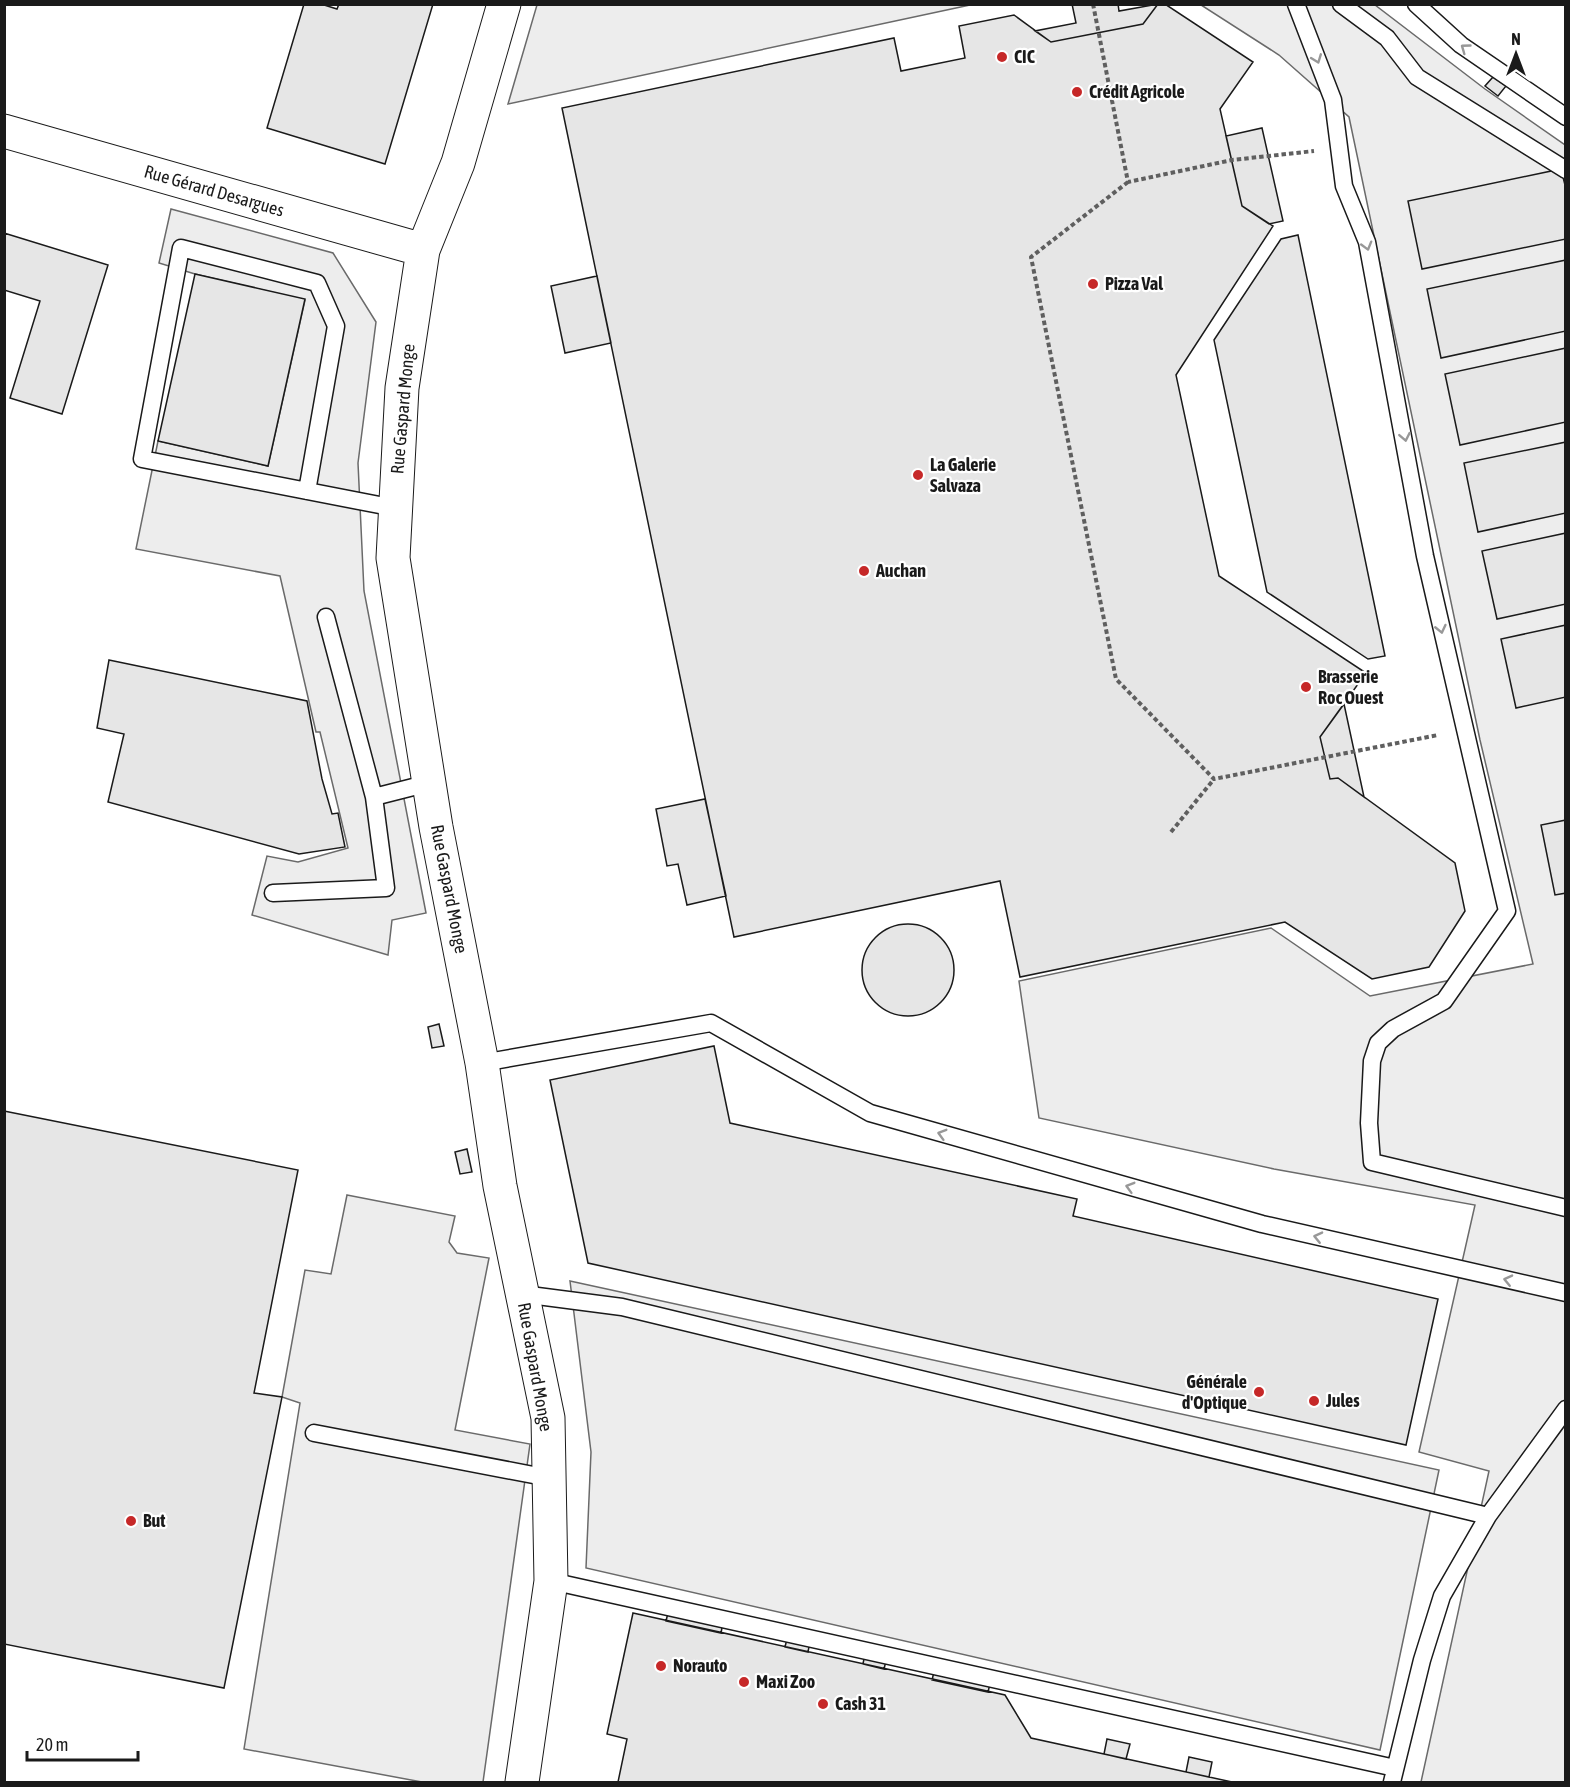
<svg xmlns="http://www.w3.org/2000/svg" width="1570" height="1787" viewBox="0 0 1570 1787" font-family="'Asap Condensed',sans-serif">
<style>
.parking{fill:#ededed;stroke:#6a6a6a;stroke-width:1.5}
.building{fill:#e6e6e6;stroke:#1a1a1a;stroke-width:1.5}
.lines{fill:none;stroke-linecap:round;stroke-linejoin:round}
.service-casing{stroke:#1a1a1a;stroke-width:19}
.minor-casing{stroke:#1a1a1a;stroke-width:35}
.path{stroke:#5f5f5f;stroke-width:4;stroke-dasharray:4.5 3;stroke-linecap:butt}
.service{stroke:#fff;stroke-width:16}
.minor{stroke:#fff;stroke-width:33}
.oneway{stroke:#989898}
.poi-dot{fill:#c62828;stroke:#fff;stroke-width:2}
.labels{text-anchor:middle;stroke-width:4.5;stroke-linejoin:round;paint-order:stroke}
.poi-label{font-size:18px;font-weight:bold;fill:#1a1a1a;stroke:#fff;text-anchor:start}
.street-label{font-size:18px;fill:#1a1a1a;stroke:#fff}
</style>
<rect width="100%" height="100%" fill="#fff"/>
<path class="parking" d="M537,5V4L970,5L508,104Z
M1201,5H1375L1485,89L1565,145V1782H1421L1489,1471L1419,1452L1475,1205L1274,1169L1039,1118L1019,981L1271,928L1370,996L1533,964L1480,740L1349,117L1279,55Z
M171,209L333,253L376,322L358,463L364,591L426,913L392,920L388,955L252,915L267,856L298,862L348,848L320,732H316L280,576L136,549L158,441L268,466L305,300L195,274L159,263Z
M347,1195L455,1216L449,1242L457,1253L489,1258L455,1430L530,1444L483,1782H422L244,1749L300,1403L282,1397L305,1270L331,1274Z
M570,1281L1439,1470L1380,1750L586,1568L591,1452Z"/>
<path class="building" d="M304,4H321L337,9L339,4H433L385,164L267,128Z
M1072,4H1118L1119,11L1158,4L1143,24L1051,42L1035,31L1076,23Z
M1158,4H1165L1253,62L1220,109L1242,206L1273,226L1176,375L1219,576L1366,673L1320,737L1330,779L1338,778L1455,863L1465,911L1429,967L1372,979L1285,922L1020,977L1000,881L734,937L562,108L894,38L901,71L965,58L959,26L1014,15L1051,42L1143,24Z
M1493,77L1506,86L1498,96L1485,86Z
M1262,128L1283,221L1269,224L1242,206L1226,136Z
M1561,169L1566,189V239L1422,269L1408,201Z
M4,233L108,265L62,414L10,398L40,301L4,290Z
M1298,235L1385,656L1368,659L1267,592L1214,340L1281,239Z
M1566,260V331L1441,358L1427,289Z
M195,274L305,299L268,466L158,441Z
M597,276L611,343L565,353L551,286Z
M1566,348V422L1460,445L1445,374Z
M1566,442V513L1478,532L1464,463Z
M1566,533V604L1497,619L1482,551Z
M1566,625V697L1516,708L1501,639Z
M109,660L307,701L322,779L332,814L338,813L345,847L299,854L108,802L124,734L97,728Z
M1344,704L1364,797L1338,778L1330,779L1320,737Z
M705,799L726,896L687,905L678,864L667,866L656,809Z
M1566,820V893L1555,895L1541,825Z
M862 970a46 46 0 1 1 92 0a46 46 0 1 1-92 0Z
M439,1024L444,1046L432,1048L428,1027Z
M714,1046L730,1123L1077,1199L1073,1216L1438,1299L1406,1445L588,1263L550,1080Z
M4,1111L298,1170L254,1393L282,1397L224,1688L4,1644Z
M467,1149L472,1172L460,1174L455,1152Z
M670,1605L724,1617L721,1633L666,1621Z
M633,1613L1005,1695L1031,1738L1232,1782H618L627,1739L607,1734Z
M789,1631L811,1636L808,1652L785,1647Z
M866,1648L888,1653L884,1669L863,1664Z
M936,1664L992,1676L988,1692L932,1680Z
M1107,1739L1130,1744L1126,1759L1104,1754Z
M1189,1757L1212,1762L1209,1777L1186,1772Z"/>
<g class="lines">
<g class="service-casing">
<path id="service" d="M1296,4L1333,100L1344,186L1367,242L1425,556L1507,911L1444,1001L1393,1029L1378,1043L1372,1061L1369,1123L1372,1162L1566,1208
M1341,4L1387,38L1417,77L1566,170
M1416,4L1461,45L1566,117
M307,491L336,326L317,283L181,248L142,459L395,508
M326,617L374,797
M273,893L386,888L374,797L429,783
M482,1063L711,1023L870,1113L1262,1224L1566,1293
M522,1294L622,1307L1488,1516
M314,1433L549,1478
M551,1581L1395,1768
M1392,1782L1422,1660L1442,1596L1488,1516L1566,1409"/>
</g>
<g class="minor-casing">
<path id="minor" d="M504,4L458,163L423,250L402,388L393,558L436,827L482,1063L500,1186L548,1418L551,1581L522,1782
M4,131L423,250"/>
</g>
<path class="path" d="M1093,4L1128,182L1232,160L1314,151
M1128,182L1031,257L1116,679L1214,779L1438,735
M1171,832L1214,779"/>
<use href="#service" class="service"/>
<use href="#minor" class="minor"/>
</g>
<defs><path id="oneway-chevron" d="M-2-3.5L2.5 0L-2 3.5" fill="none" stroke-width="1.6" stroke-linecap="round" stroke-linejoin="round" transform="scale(1.5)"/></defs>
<g class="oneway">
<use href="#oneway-chevron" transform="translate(1465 48) rotate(-144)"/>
<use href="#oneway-chevron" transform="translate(1317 59) rotate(69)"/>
<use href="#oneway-chevron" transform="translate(1367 246) rotate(74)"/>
<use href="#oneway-chevron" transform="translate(1405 437) rotate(79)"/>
<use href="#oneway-chevron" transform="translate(1441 629) rotate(77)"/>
<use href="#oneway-chevron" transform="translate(942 1134) rotate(-164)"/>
<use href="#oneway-chevron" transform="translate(1130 1187) rotate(-164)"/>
<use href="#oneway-chevron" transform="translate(1318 1237) rotate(-167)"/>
<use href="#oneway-chevron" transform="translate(1508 1280) rotate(-167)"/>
</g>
<g class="poi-dot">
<circle cx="1002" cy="57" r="6"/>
<circle cx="1077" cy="92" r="6"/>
<circle cx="1093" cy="284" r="6"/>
<circle cx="918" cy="475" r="6"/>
<circle cx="864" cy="571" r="6"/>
<circle cx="1306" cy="687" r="6"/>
<circle cx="1259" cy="1392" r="6"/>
<circle cx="1314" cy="1401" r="6"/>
<circle cx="131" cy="1521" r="6"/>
<circle cx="661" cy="1666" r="6"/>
<circle cx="744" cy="1682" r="6"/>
<circle cx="823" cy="1704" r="6"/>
</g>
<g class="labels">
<g class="poi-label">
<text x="1014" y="63">CIC</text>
<text x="1089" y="98">Crédit Agricole</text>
<text x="1105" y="290">Pizza Val</text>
<text x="930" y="471">La Galerie<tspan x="930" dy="21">Salvaza</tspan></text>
<text x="876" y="577">Auchan</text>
<text x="1318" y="683">Brasserie<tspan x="1318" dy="21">Roc Ouest</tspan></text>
<text x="1247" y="1388" text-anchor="end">Générale<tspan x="1247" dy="21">d'Optique</tspan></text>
<text x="1326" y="1407">Jules</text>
<text x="143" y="1527">But</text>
<text x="673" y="1672">Norauto</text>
<text x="756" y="1688">Maxi Zoo</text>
<text x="835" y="1710">Cash 31</text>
</g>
<g class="street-label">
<text transform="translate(214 191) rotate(16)" y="6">Rue Gérard Desargues</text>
<text transform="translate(403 409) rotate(-85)" y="6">Rue Gaspard Monge</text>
<text transform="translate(449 889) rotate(79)" y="6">Rue Gaspard Monge</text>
<text transform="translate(535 1367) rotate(80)" y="6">Rue Gaspard Monge</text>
</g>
</g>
<rect width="1570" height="1787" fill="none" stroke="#1a1a1a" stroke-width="12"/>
<g transform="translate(1516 54)" stroke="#ffffff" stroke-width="4.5" paint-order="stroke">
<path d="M0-4.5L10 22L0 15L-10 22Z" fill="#1a1a1a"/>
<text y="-9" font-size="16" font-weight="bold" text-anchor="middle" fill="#1a1a1a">N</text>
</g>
<path d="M27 1751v9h111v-9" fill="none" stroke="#1a1a1a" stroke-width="3"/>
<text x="36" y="1751" font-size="18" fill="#1a1a1a" stroke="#ffffff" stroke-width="4.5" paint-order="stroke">20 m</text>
</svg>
